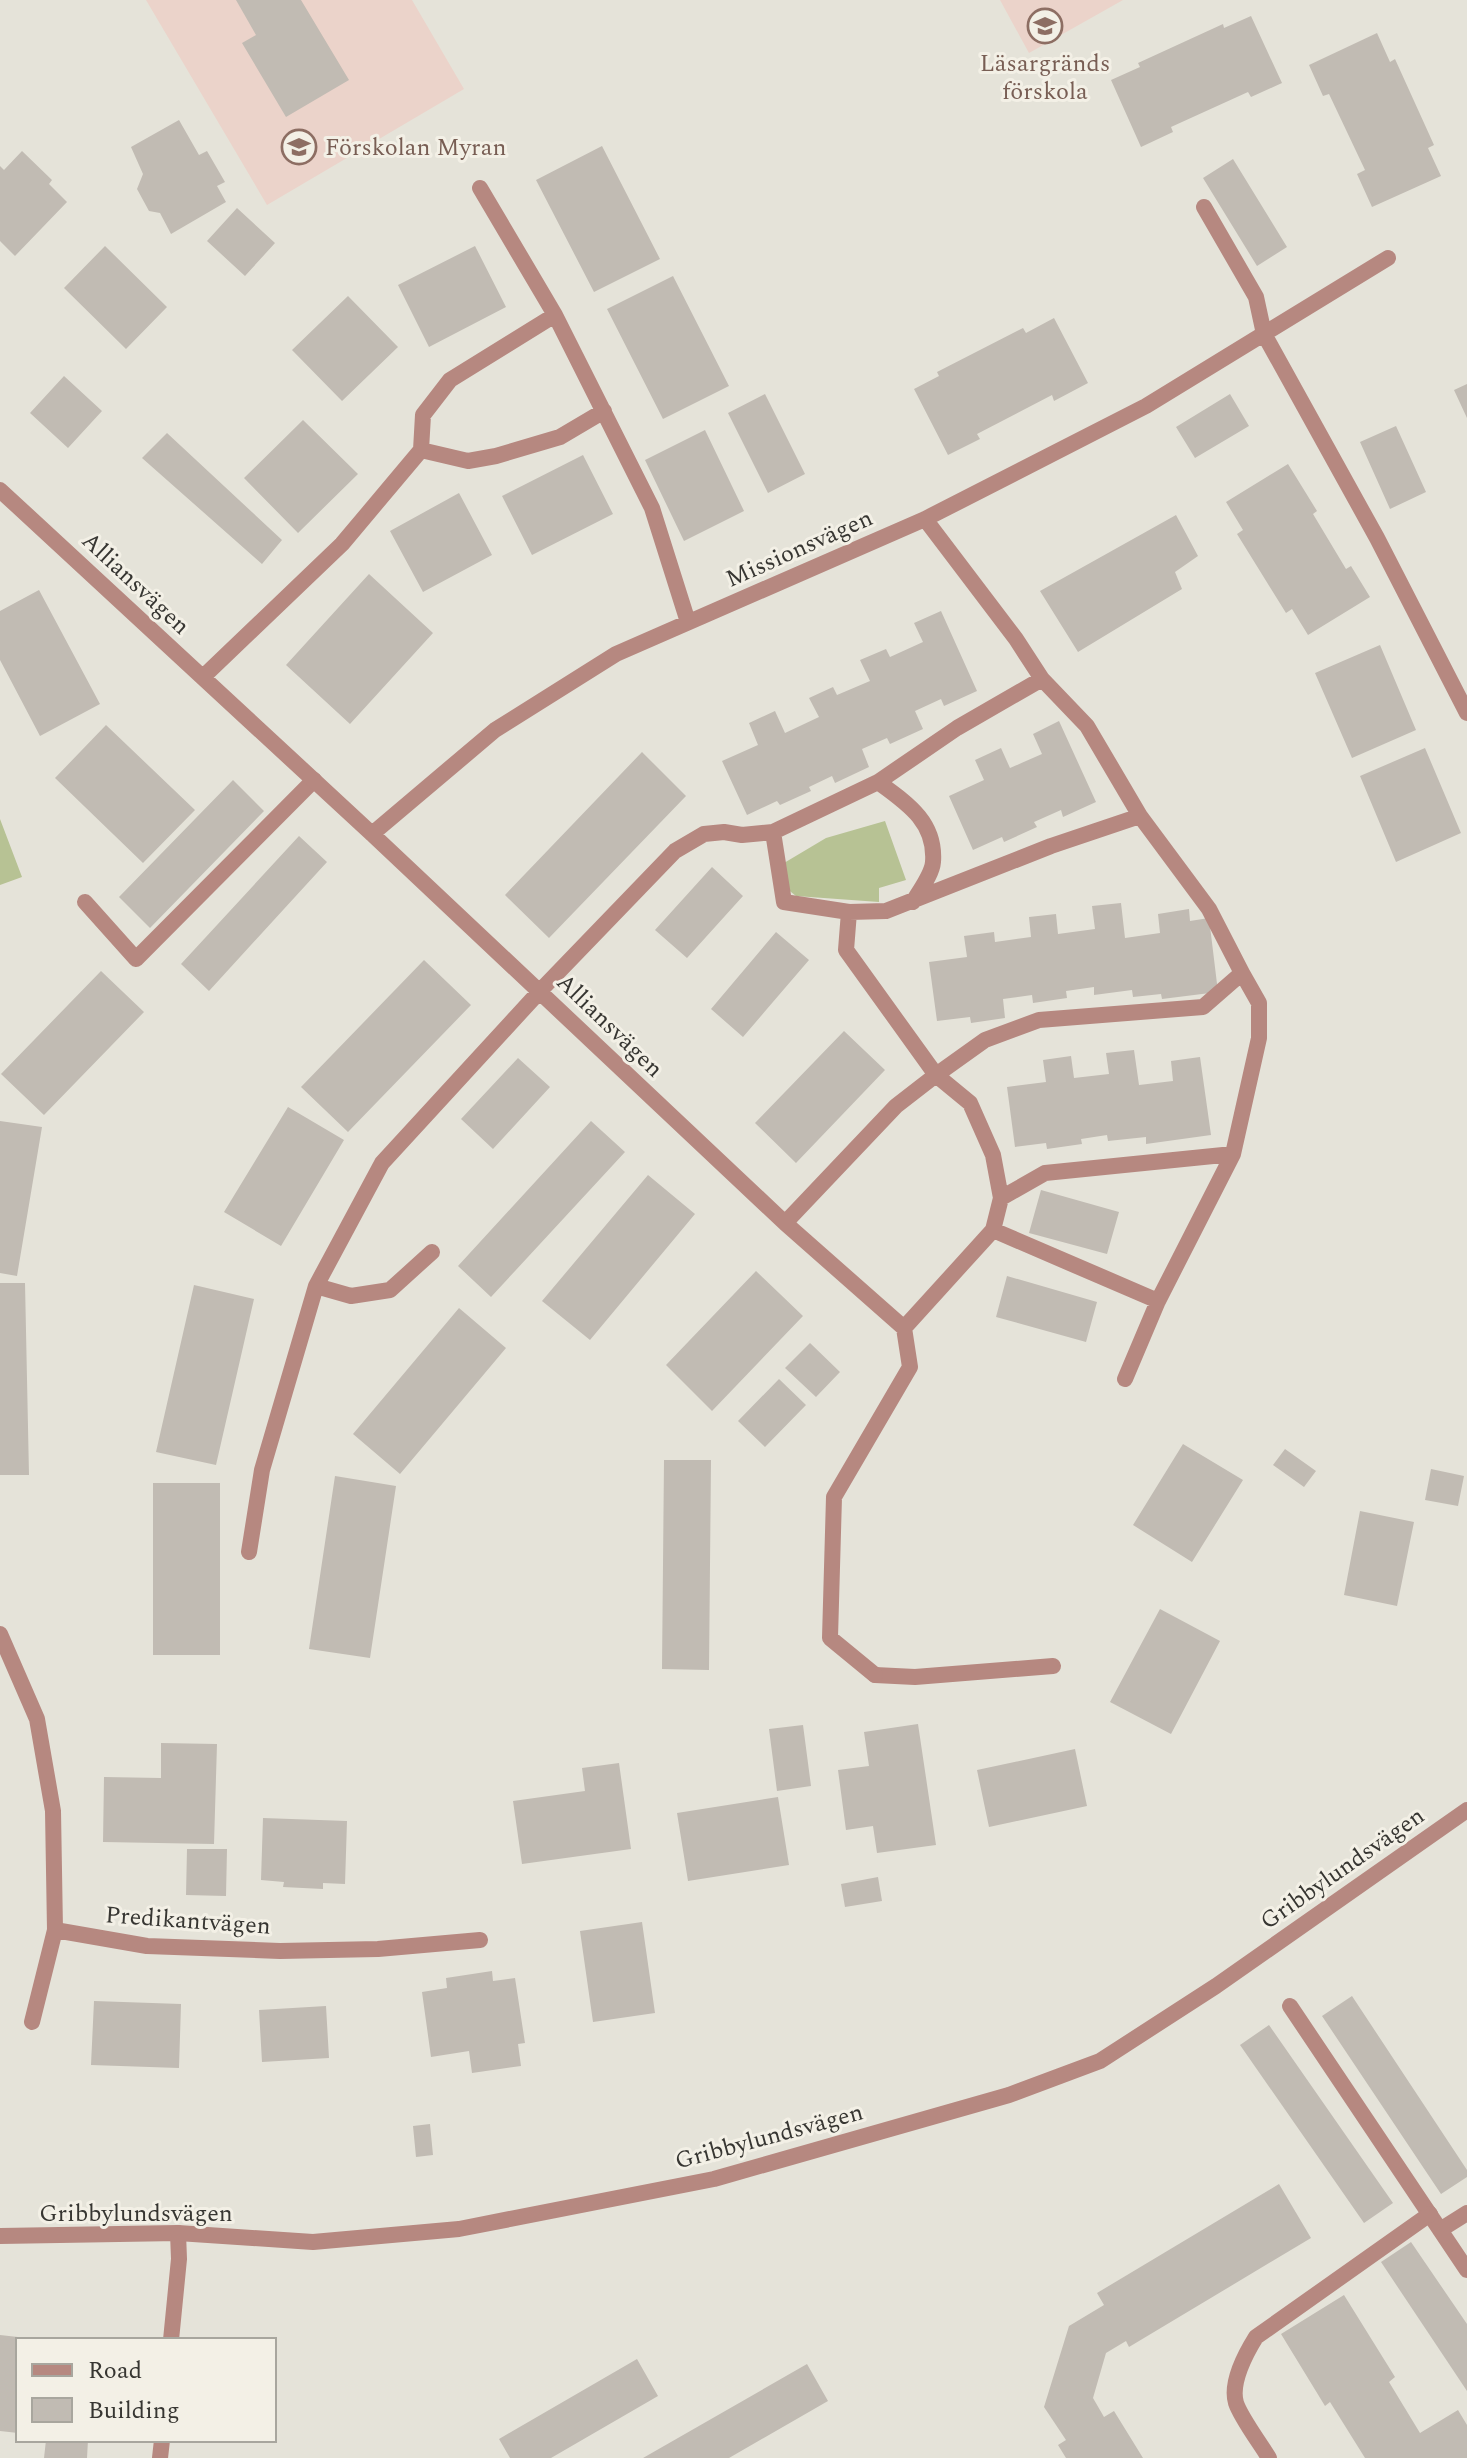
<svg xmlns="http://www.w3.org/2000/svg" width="1467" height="2458" viewBox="0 0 1467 2458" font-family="Spectral,serif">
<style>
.education{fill:#ebd3ca}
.green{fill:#b7c294}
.building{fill:#c1bbb3}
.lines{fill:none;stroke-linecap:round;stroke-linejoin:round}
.service{stroke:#b68880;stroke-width:16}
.minor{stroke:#b68880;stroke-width:16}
.tertiary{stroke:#b68880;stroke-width:16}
.labels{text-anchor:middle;stroke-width:6;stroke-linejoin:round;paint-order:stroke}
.education-label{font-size:24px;fill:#785e54;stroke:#f3f0e6}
.street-label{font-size:24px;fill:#373632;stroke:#f3f0e6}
</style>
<rect width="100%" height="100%" fill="#e5e3d9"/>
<path class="education" d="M146,0H412L464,89L267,205Z
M1000,0H1123L1029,53Z"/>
<path class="green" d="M0,819L22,877L0,885Z
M885,821L906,880L879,888V902L796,896L786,888L784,863L826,838Z"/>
<path class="building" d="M236,0H301L349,80L286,117L242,43L256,35Z
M1251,16L1282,83L1251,97L1248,92L1171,127L1173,132L1141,147L1111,80L1140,67L1138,63L1223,24L1224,28Z
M1377,33L1390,62L1395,59L1434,145L1428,148L1441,176L1372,207L1357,174L1365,170L1329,94L1323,96L1309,65Z
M179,120L199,155L207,151L225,182L217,186L226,202L171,234L160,213L149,211L137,189L143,174L131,147Z
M602,146L660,259L594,292L536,180Z
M22,151L52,180L49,184L67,202L15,256L0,241V166L4,170Z
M1233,159L1287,247L1257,266L1203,178Z
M237,208L275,243L245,276L207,241Z
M105,246L167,307L126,349L64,288Z
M475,246L506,307L429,347L398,285Z
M673,276L729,386L663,419L607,309Z
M348,296L398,347L342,401L292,350Z
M1054,318L1088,383L1054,401L1052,395L977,434L980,439L948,455L914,389L939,376L937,372L1023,328L1026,333Z
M64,376L102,411L68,448L30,413Z
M1467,384V418L1454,390Z
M765,394L805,474L768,493L728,413Z
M1230,394L1249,426L1195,458L1176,427Z
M303,420L358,474L298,533L244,478Z
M1396,426L1426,492L1390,509L1360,442Z
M705,430L744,511L684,541L645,460Z
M167,433L282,540L262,564L142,458Z
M583,455L613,514L532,555L502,496Z
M1288,464L1317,511L1313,514L1346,569L1351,566L1370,597L1308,635L1292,609L1286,613L1237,534L1243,530L1226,502Z
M459,493L492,555L423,592L390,531Z
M1176,515L1198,556L1175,572L1182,589L1078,652L1040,591Z
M369,574L433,633L350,724L286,665Z
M39,590L100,704L40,736L0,660V611Z
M941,611L977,691L944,706L941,699L915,711L923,729L890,744L887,738L862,749L869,767L835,783L832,776L809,787L811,791L780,805L777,801L747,815L722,761L758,745L749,723L775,711L785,733L819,717L809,698L833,687L837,695L870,681L860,660L886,649L890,657L923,642L914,623Z
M1380,645L1416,730L1352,758L1315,673Z
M1059,721L1096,802L1063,817L1061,810L1034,822L1037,827L1004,842L1002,837L973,850L949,796L984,780L975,760L1001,748L1010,768L1042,754L1033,734Z
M106,725L195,810L143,863L55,778Z
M1425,748L1461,833L1396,862L1360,776Z
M642,752L686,796L549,938L505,895Z
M233,780L264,811L150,928L119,897Z
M299,836L327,862L209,991L181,964Z
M712,867L743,896L687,958L655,930Z
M1121,903L1125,938L1160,933L1158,914L1189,909L1190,921L1209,918L1218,992L1162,999L1161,994L1133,997L1132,990L1094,995V987L1066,991L1067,998L1033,1003L1032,995L1003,999L1005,1018L971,1023L970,1017L937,1021L929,962L967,957L964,936L994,932L995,942L1031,937L1029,917L1056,914L1058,934L1095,929L1092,906Z
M776,932L809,960L743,1037L711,1009Z
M424,960L471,1005L348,1132L301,1087Z
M101,971L144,1012L44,1115L1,1074Z
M844,1031L885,1070L796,1163L755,1123Z
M1134,1050L1139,1085L1173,1081L1171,1061L1200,1057L1211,1135L1146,1144V1137L1108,1141L1107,1135L1081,1139L1082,1144L1047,1149L1046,1143L1015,1147L1007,1087L1046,1082L1043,1060L1071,1056L1074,1078L1109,1074L1106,1053Z
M518,1058L550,1087L493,1149L461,1119Z
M288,1107L344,1140L281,1246L224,1212Z
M0,1121L42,1127L17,1276L0,1273Z
M591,1121L625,1152L491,1297L458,1266Z
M648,1175L695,1214L590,1340L542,1301Z
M1041,1190L1119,1212L1107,1254L1029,1233Z
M756,1271L803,1316L712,1411L666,1365Z
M1007,1276L1097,1302L1086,1342L996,1317Z
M0,1283H25L29,1475H0Z
M194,1285L254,1299L216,1465L156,1452Z
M459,1308L506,1348L400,1474L353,1434Z
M810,1343L840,1372L816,1397L785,1368Z
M779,1379L806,1405L765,1447L738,1421Z
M1183,1444L1243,1480L1192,1562L1133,1525Z
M1285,1449L1316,1471L1304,1487L1273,1465Z
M664,1460H711L709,1670L662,1669Z
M1431,1469L1464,1476L1458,1506L1425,1500Z
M335,1476L396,1486L370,1658L309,1649Z
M153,1483H220V1655H153Z
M1360,1511L1414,1522L1397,1606L1344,1595Z
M1160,1609L1220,1641L1171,1734L1110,1702Z
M918,1724L936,1845L877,1853L873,1826L846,1830L838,1770L869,1766L864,1732Z
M803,1725L811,1786L777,1791L769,1729Z
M161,1743L217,1744L214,1844L103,1842L104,1777L161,1778Z
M1075,1749L1087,1806L989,1827L977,1770Z
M619,1763L631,1849L522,1864L513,1801L585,1791L582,1768Z
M778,1797L789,1865L688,1881L677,1813Z
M263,1818L347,1821L345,1884L323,1883V1889L283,1887L284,1882L261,1880Z
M187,1849H227L226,1896L186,1895Z
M878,1877L882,1901L845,1907L841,1884Z
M642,1922L655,2013L593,2022L580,1931Z
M492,1971L493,1981L515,1978L525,2043L518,2044L521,2066L472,2073L469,2051L431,2057L422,1992L447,1988L446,1978Z
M1352,1996L1467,2170V2177L1441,2194L1322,2016Z
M94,2001L181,2004L179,2068L91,2065Z
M326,2006L329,2058L262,2062L259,2010Z
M1269,2025L1393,2203L1364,2223L1240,2045Z
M430,2124L433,2155L416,2157L413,2126Z
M1279,2184L1311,2238L1129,2347L1126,2341L1106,2353L1093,2398L1104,2417L1114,2411L1143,2458H1066L1058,2445L1066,2440L1044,2407L1069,2326L1104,2305L1097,2293Z
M1411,2242L1467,2324V2391L1381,2262Z
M1344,2295L1395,2377L1389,2382L1420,2433L1458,2410L1467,2425V2458H1365L1330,2402L1325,2406L1281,2334Z
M0,2335L27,2338V2340H18V2433L0,2431Z
M637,2359L658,2396L551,2458H510L499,2439Z
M807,2364L828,2401L729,2458H643Z
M46,2440H88L87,2458H44Z"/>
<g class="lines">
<path class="service" d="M85,902L136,959L314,780
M875,1675L915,1677L1053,1666
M1290,2006L1467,2270
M1440,2230L1467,2213"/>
<path class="minor" d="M480,188L555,315L652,508L688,622
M1204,207L1256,297L1264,334L1377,538L1467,713
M421,450L423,415L450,380L555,315
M0,490L372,834L785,1223L904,1328L910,1367L834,1497L830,1638L875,1675
M203,677L342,544L421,450L468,461L496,456L560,437L604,411
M878,782C907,803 936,822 933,862C932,875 919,891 913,902
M1140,816L1209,909L1242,973L1203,1007L1039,1020L985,1040L936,1075L970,1103L993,1155L1001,1198L1045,1173L1233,1154
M773,832L784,902L849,912L886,911L1051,846L1140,816L1087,726L1042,679
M372,834L495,730L616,654L925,519L1146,406L1388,258
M785,1223L896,1106L936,1075L846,950L849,912
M993,1230L1158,1301
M316,1286L351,1296L390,1290L432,1252
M904,1328L993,1230L1001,1198
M1125,1379L1158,1301L1233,1154L1259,1038V1003L1242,973
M249,1552L262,1470L316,1286L382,1163L540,991L675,851L704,834L724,832L742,835L773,832L878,782L957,728L1042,679L1016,639L925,519
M0,1634L37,1719L53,1811L55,1930L147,1946L280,1951L378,1949L480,1940
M32,2022L55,1930
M171,2340L179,2259L178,2233
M160,2458L162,2440
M1269,2458C1260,2443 1241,2418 1236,2403C1230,2383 1246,2353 1256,2337L1430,2214"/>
<path class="tertiary" d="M0,2236L178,2233L313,2242L459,2229L714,2179L1009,2095L1100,2061L1216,1986L1467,1810"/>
</g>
<defs>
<g id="school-ring" transform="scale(1.8)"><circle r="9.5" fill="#f3f0e6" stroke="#8d6e63" stroke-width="1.5"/><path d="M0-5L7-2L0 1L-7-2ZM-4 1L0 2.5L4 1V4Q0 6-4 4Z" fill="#8d6e63"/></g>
</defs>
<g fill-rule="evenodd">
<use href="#school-ring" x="1045" y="26"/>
<use href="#school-ring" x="299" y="147"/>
</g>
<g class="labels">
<g class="education-label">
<text x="1045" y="71">Läsargränds<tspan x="1045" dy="28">förskola</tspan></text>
<text x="325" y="155" text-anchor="start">Förskolan Myran</text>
</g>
<g class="street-label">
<text transform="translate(799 548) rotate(-24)" y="8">Missionsvägen</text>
<text transform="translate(136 583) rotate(43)" y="8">Alliansvägen</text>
<text transform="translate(610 1025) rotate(44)" y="8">Alliansvägen</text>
<text transform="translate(1342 1868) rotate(-35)" y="8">Gribbylundsvägen</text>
<text transform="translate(188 1920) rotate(4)" y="8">Predikantvägen</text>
<text transform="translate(769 2136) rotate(-15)" y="8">Gribbylundsvägen</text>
<text x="136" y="2221">Gribbylundsvägen</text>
</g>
</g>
<rect x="16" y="2338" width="260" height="104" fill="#f3f0e6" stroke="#a8a69e" stroke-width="2"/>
<rect x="32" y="2364" width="40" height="12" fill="#b68880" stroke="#a8a69e" stroke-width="2"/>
<text x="88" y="2378" font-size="24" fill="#373632">Road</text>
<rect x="32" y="2398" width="40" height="24" fill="#c1bbb3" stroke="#a8a69e" stroke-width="2"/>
<text x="88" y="2418" font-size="24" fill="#373632">Building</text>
</svg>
